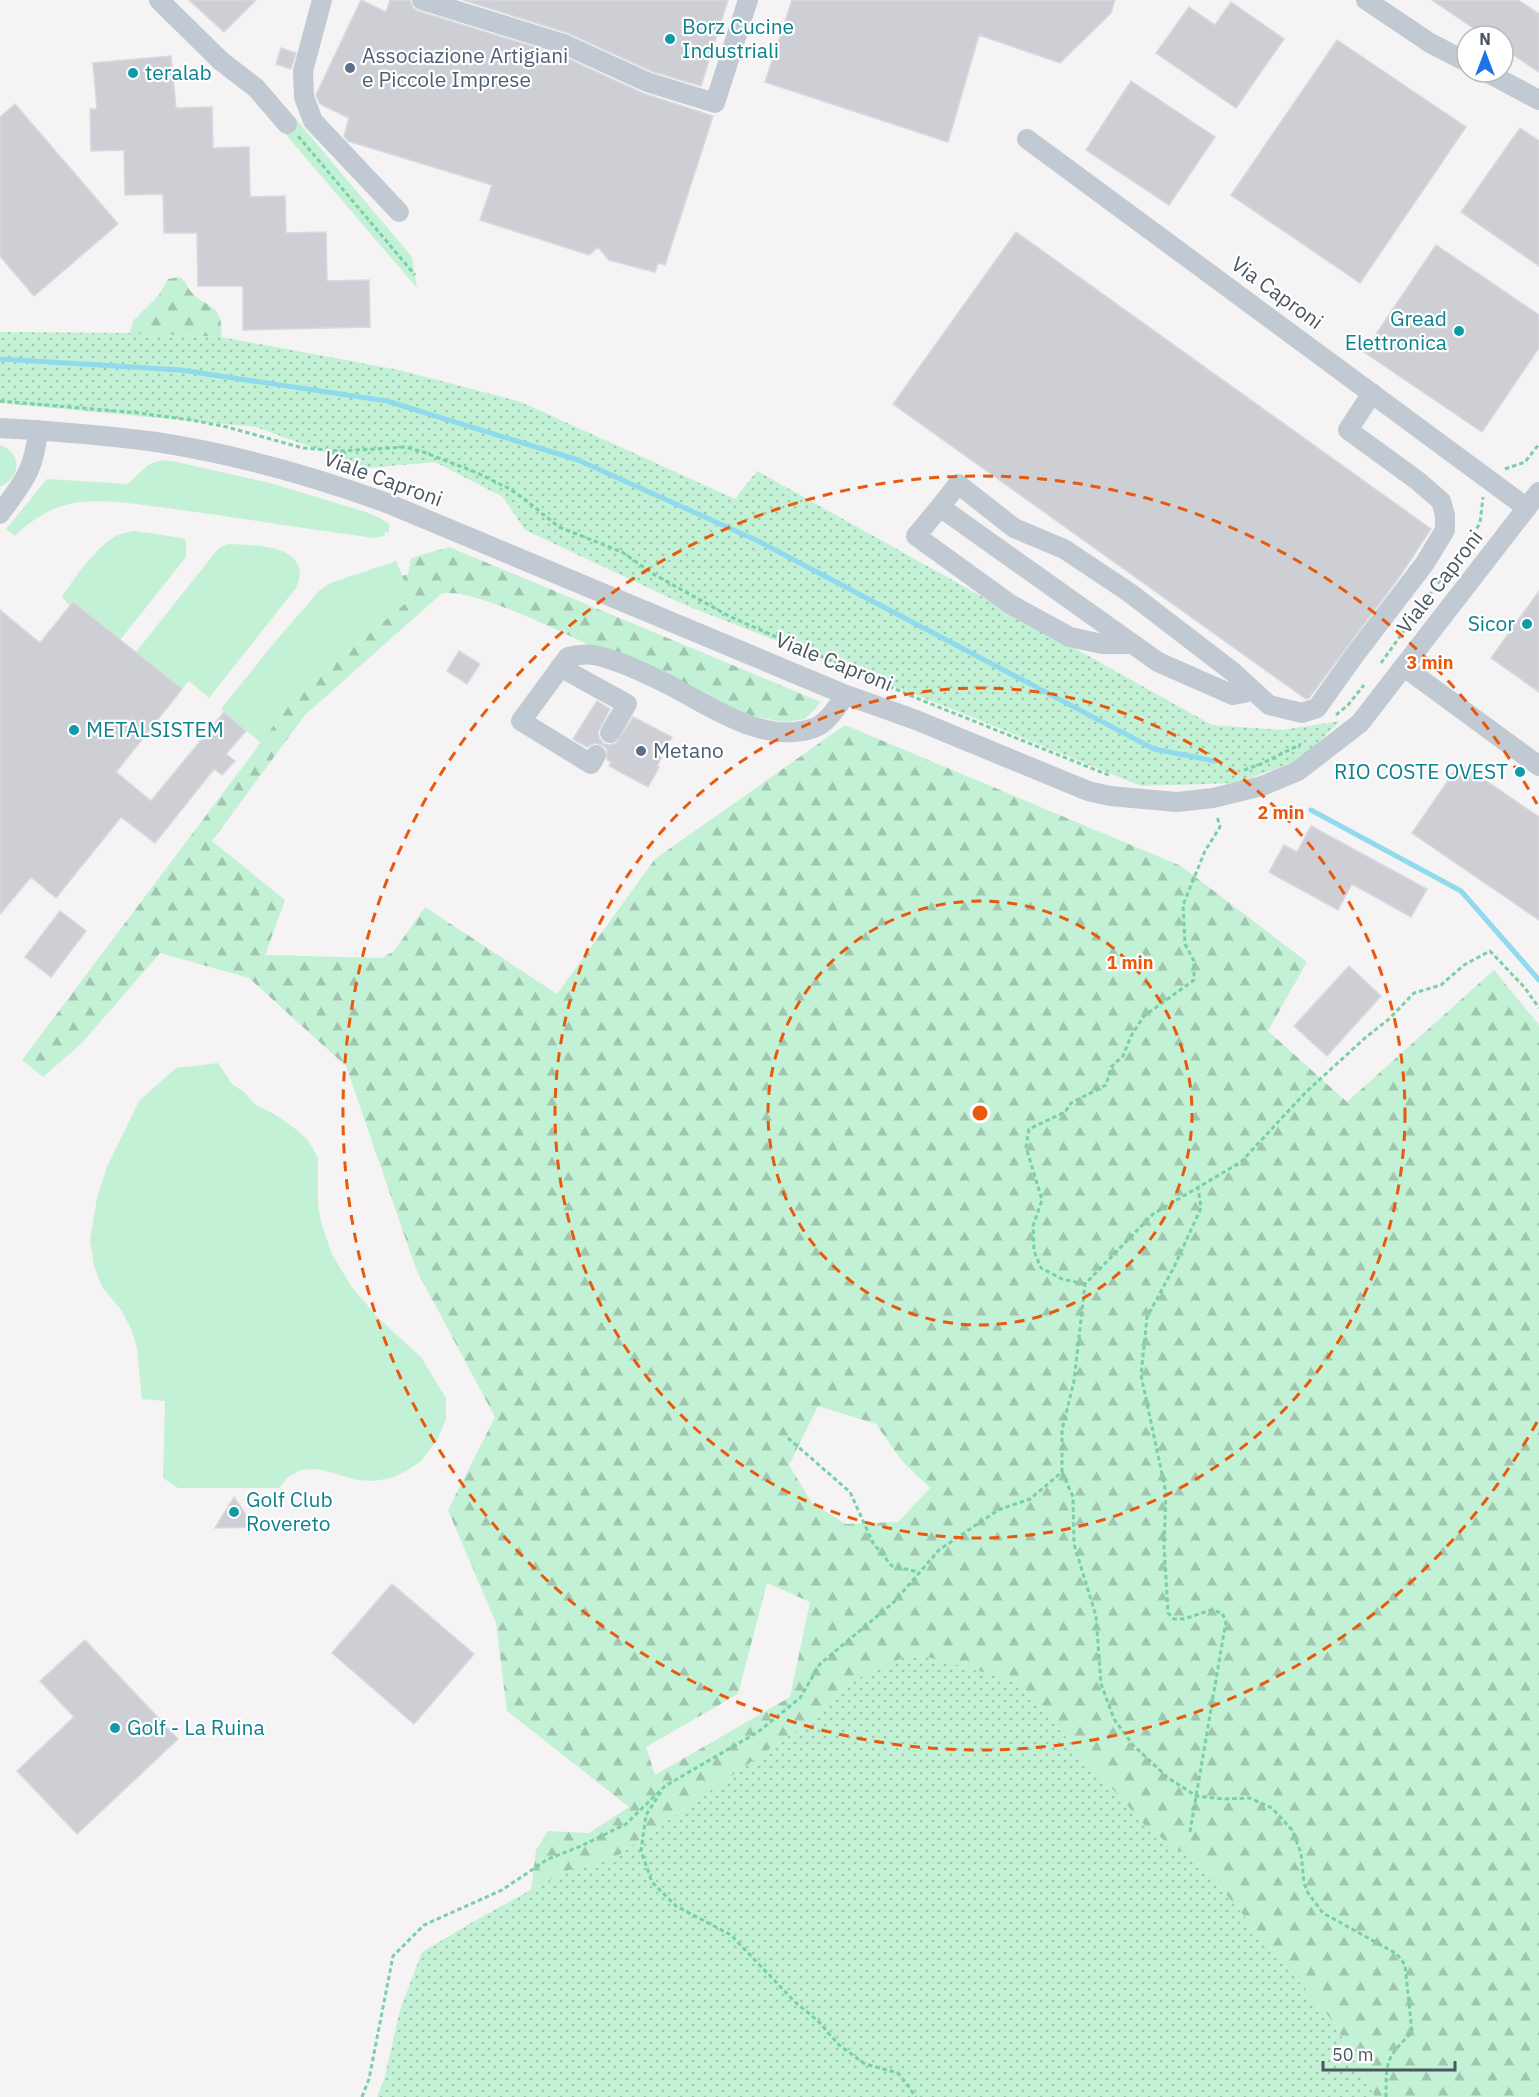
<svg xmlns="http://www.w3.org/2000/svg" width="1539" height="2097" viewBox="0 0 1539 2097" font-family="'IBM Plex Sans',sans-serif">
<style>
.grass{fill:#c3f1d5}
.forest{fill:url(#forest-firs);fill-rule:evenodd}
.park{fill:url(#park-dots)}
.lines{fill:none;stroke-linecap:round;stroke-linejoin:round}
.stream{stroke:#90daee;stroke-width:5}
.building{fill:#cdcfd5;stroke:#d7d9de;stroke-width:1.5}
.path{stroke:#7ad0a6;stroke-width:3;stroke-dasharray:4.5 3;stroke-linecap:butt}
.minor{stroke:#c1cad2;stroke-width:20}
.ring{fill:none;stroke:#e8590c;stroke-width:3;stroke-dasharray:10 8}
.culture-dot{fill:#0f9aa8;stroke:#fff;stroke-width:2}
.service-dot{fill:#5c6f8a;stroke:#fff;stroke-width:2}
.labels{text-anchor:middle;stroke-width:4.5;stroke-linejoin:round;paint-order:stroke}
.culture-label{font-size:21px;fill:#0d838f;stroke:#fff;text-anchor:start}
.service-label{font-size:21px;fill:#4e5e75;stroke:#fff;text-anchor:start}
.street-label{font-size:21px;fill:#4a5661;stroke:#fff}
.centre{fill:#e8590c;stroke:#fff;stroke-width:3}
.ring-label{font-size:18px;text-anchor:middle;font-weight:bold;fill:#e8590c;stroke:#fff;stroke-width:4.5;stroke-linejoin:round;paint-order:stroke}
</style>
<defs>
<pattern id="forest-firs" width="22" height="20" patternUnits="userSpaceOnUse" patternTransform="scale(1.5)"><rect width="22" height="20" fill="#c3f1d5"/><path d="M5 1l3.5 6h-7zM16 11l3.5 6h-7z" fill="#a0c6b0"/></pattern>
<pattern id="park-dots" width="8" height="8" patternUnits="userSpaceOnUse" patternTransform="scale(1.5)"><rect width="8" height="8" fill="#c3f1d5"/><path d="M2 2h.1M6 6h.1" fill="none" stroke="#a0c6b0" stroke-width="1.8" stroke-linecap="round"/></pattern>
</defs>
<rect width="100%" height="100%" fill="#f5f3f3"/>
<path class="grass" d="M295,118L412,257L417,288L281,129Z
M0,445C23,454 21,477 0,487Z
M162,460L172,461L270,483L366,512L380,518L389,524V532L384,533L385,536L374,538C307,529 241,518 174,509C141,505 107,498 74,503C51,507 31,520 15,536L6,529L47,479L128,484L148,465Z
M135,531L182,538L186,541V557L120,640L74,602L70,606L62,597C74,578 96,547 116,536C122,533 128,532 135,531Z
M228,544C256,545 315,545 296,588L209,698L189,681L182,689L136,652L214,554L219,548Z
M396,561L412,598L299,692L261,743L221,709L274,643L319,591L330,583Z
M218,1063L232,1084L244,1092L256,1105L274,1114L293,1127L308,1140L318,1158V1205L322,1226L332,1254L351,1286L363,1300L377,1317L421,1357L446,1398V1419L437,1440L421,1461L408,1470L391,1478L373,1481L358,1480L318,1469L301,1470L288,1477L279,1488H178L163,1478L165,1401L142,1399L137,1348L132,1331L122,1311L102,1287L94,1266L90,1240L97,1198L107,1167L139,1101L176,1068Z"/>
<path class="forest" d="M179,277L185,281C195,310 226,297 221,337L130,333L133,321L159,295L168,279Z
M449,547L821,702L805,719L784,722L752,716C701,692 648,671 596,648C567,635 469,585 441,594L305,715L212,841L285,900L265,955L382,958L394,951L425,907L557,994L655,859L845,725L1181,866L1307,962L1268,1031L1347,1102L1494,970L1539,1025V2097H1375L1334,2023L1203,1867L1148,1829L1016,1681L848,1683L804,1725L619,1855L564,1872L531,1890L536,1850L548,1831L589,1833L629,1807L507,1711L496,1623L448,1510L495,1417L416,1269L346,1066L249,978L160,953L82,1043L43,1077L22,1060L299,692L412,598L402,576L408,574L411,558ZM818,1406L876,1424L902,1461L930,1488L898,1522L846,1524L812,1503L789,1465ZM767,1583L810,1602L790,1697L655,1775L646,1747L738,1694Z"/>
<path class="park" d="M0,332L130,333L221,337L399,370L521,402L735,499L757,471L1212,725L1282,730L1340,721L1302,759L1236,783L1141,786L962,713L685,605L525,530L503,497L435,462L368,468L256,427L0,403Z
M913,1653L1016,1681L1148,1829L1203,1867L1334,2023L1375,2097H377L384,2080L400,2010L422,1952L478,1919L564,1872L619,1855L804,1725L848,1683Z"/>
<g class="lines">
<path class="stream" d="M0,359L180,370L387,401L578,460L758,541L1154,749L1215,761
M1311,810L1461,891L1539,980"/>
</g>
<path class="building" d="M189,0H256L224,32Z
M361,0L386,12L390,0H410L413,8L418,11L560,55L642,93L713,116L665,265L658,263L655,272L609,260L598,247L589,255L480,220L492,185L348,141L344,136L349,118L320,104L316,95Z
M463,0H728L701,86L651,71L568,33Z
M792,0H1115L1111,13L1060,63L979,35L948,142L765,82Z
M1432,0H1518L1539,14V72L1503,48V36H1485Z
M1231,2L1284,39L1236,108L1156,53L1189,7L1215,25Z
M1337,40L1466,127L1360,283L1231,195Z
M281,48L296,53L291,69L276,64Z
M171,56L176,108L212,107L213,148L249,147L250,197L285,196L286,233L326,232L327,281L369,280L370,327L243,330V286H198L197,233H164L163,194L125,195L124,150L91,151L90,109H97L93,63Z
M1131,81L1215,137L1169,205L1086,150Z
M15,104L118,224L34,296L0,256V117Z
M1520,128L1539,141V266L1461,212Z
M1016,232L1431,529L1400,576L1309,698L1306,699L893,404Z
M1436,245L1539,315V348L1482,432L1364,352Z
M1539,591V692L1491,658Z
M73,602L182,689L116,772L151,801L224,712L246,731L226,754L235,761L222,775L214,769L155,843L121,817L56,898L31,877L0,914V610L40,643Z
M459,651L480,664L467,684L447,671Z
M597,701L610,709L598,732L599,738L604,744L610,745L616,743L633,717L672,737L657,766L659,767L648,787L609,766L611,762L607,760V749L602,745L595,743L587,747L573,739Z
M1460,763L1539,817V920L1412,833Z
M1311,826L1427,889L1411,917L1352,884L1338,910L1269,872L1284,845L1297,852Z
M60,911L86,931L51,977L25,957Z
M1349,966L1381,996L1327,1056L1294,1026Z
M234,1497L254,1527L215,1528Z
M392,1584L474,1654L414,1724L332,1653Z
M85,1640L178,1739L77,1834L17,1771L74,1717L40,1681Z"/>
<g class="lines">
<path class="path" d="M298,136L415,275
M0,401L139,413L191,420L227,427L303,448L341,451L405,447L423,452L473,471L508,488L523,498L559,527L622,552L655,575L731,617L916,698L1111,776
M1505,469L1525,462L1539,444
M1381,663L1474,533L1480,523L1483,497
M1336,715L1348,705L1364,685
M1244,770L1261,764L1301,744
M1085,1284L1062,1279L1041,1268L1034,1251L1033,1226L1042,1200L1026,1147L1029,1129L1065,1112L1071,1103L1106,1085L1111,1067L1123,1056L1131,1036L1144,1016L1194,980V961L1185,944L1183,905L1205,851L1220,827L1217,816
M788,1438L850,1492L873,1543L892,1566L919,1572
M1062,1472L1073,1497L1074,1544L1096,1616L1101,1684L1114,1719L1133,1745L1167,1777L1196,1796L1225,1799L1250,1798L1272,1808L1292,1830L1301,1853L1304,1883L1308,1893L1323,1913L1397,1954L1405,1965L1412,2032C1386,2058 1386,2061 1386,2097
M661,1792L646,1815L641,1851L652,1882L676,1906L731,1935L794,2001L819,2022L839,2045L865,2064L898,2073L916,2097
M1190,1832L1226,1621L1222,1613L1211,1610L1184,1619H1174L1168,1613L1164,1545L1166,1493L1141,1375L1147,1317L1174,1267L1201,1208L1198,1187
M362,2097L369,2079L393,1956L424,1925L502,1890L548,1859L581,1846L626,1824L665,1786L758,1732L800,1698L820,1664L894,1602L939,1550L998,1510L1030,1499L1062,1472V1430L1074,1381L1085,1284L1153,1214L1241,1162L1306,1092L1365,1038L1389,1019L1414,993L1441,985L1464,965L1490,951L1525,988L1539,1008"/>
<path class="minor" d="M159,0L221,61L256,88L287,124
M322,0L303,71L304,97L313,121L399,212
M422,0L564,44L647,82L715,103L748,0
M1366,0L1430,43L1467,62
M1486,72L1539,100
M1027,139L1527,508
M0,428C52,431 104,435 156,442C235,454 312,476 387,503L846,695L916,720L1088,791L1110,796L1177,802L1213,798L1262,786L1298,771L1360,723L1539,492
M940,507L916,536L1010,604L1070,637L1102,644H1131
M0,514C23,482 34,472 38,430
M560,667L627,704L610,733
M1404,667L1539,766
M1250,688L1244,693L1233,695L1158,662L940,507L958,484L1014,528L1064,549L1130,593L1233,672L1269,705L1302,713L1317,708L1354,656L1425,563L1445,530V515L1441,501L1418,481L1348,430L1372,393
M596,755L591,764L521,721L568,657C592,651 604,657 626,665C644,673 663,681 680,691C720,712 767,744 814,728C828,723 837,706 846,695"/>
</g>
<g class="ring">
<circle cx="980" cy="1113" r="212"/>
<circle cx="980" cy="1113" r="425"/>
<path d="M1537 1422A637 637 0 1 1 1537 804"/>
</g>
<g class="culture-dot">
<circle cx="670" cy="39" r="6"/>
<circle cx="133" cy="73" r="6"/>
<circle cx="1459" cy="331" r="6"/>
<circle cx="1527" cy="624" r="6"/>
<circle cx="74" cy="730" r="6"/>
<circle cx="1520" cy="772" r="6"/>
<circle cx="234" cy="1512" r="6"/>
<circle cx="115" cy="1728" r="6"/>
</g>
<g class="service-dot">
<circle cx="350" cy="68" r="6"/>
<circle cx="641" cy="751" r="6"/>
</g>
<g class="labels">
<g class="culture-label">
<text x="682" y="34">Borz Cucine<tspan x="682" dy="24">Industriali</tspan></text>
<text x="145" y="80">teralab</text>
<text x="1447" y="326" text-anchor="end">Gread<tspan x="1447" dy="24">Elettronica</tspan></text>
<text x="1515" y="631" text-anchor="end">Sicor</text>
<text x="86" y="737">METALSISTEM</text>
<text x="1508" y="779" text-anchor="end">RIO COSTE OVEST</text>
<text x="246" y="1507">Golf Club<tspan x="246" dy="24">Rovereto</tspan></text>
<text x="127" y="1735">Golf - La Ruina</text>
</g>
<g class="service-label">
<text x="362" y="63">Associazione Artigiani<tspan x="362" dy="24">e Piccole Imprese</tspan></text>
<text x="653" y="758">Metano</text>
</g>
<g class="street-label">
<text transform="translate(1277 293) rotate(36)" y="7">Via Caproni</text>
<text transform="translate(383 479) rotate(20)" y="7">Viale Caproni</text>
<text transform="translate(1440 582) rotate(-52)" y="7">Viale Caproni</text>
<text transform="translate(834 662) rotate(22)" y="7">Viale Caproni</text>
</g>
</g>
<circle cx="980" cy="1113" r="9" class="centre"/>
<g class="ring-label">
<text x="1430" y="669">3 min</text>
<text x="1281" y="819">2 min</text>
<text x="1130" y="969">1 min</text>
</g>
<g transform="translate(1485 54)"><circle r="28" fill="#ffffff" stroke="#b7bbc0" stroke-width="1.5"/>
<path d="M0-4.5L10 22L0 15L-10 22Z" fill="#1a73e8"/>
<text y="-9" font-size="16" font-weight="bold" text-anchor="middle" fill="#4a5661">N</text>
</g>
<path d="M1323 2061v9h132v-9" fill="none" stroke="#4a5661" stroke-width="3"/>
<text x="1332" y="2061" font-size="18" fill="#4a5661" stroke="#ffffff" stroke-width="4.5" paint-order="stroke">50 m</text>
</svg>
